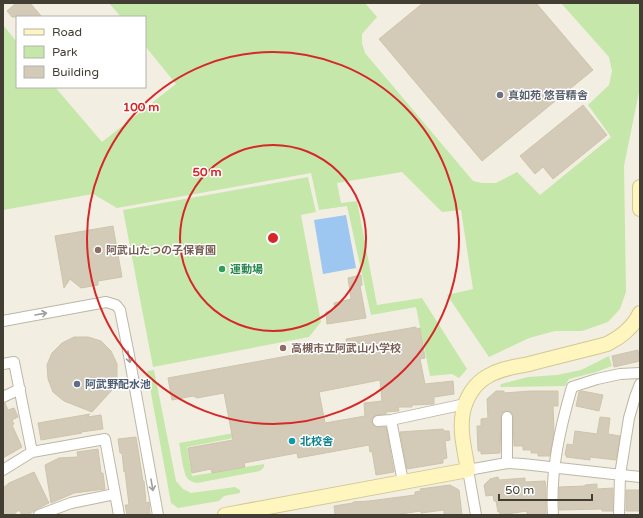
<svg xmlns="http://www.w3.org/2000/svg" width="643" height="518" viewBox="0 0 643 518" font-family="'Varela Round','Noto Sans JP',sans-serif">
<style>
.green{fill:#c5e7aa}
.water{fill:#9dc6f0}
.building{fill:#d3cbb8;stroke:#cec4ab;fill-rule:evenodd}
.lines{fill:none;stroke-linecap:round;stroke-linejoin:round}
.street-casing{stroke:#bdb7a5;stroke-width:12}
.secondary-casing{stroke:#d3c891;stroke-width:16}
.street{stroke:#fff;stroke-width:10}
.secondary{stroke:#fff6bf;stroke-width:14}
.oneway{stroke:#a19e99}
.ring{fill:none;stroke:#d62828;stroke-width:2}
.worship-dot{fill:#6b7280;stroke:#fff;stroke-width:1.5}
.education-dot{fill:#8d6e63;stroke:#fff;stroke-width:1.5}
.leisure-dot{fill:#2e9e5b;stroke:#fff;stroke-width:1.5}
.service-dot{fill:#5c6f8a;stroke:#fff;stroke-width:1.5}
.culture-dot{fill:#0f9aa8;stroke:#fff;stroke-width:1.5}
.labels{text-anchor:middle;stroke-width:3;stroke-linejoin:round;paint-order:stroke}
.worship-label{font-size:11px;font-weight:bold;fill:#5b616d;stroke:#fff;text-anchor:start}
.education-label{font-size:11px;font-weight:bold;fill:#785e54;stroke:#fff;text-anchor:start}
.leisure-label{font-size:11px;font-weight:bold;fill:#27864d;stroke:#fff;text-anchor:start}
.service-label{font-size:11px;font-weight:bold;fill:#4e5e75;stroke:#fff;text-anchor:start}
.culture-label{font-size:11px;font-weight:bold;fill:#0d838f;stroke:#fff;text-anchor:start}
.centre{fill:#d62828;stroke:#fff;stroke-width:2}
.ring-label{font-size:12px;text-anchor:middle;font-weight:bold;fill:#d62828;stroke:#fff;stroke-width:3;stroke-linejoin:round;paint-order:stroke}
</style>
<rect width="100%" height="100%" fill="#f2efe2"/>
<path class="green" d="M109,3H365L377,17L362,34V43L365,53L473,181L482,183H496L517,172L540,195L611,137L588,105L609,85L612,71L609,57L561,3H640V87L624,166L626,292L620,309L608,322L582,331H555L529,338L489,357L447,295L473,289L461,210L442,212L402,172L337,183L341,203L357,201L377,305L422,298L467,369L459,378L452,374L430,376L416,307L371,315L347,206L319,210L311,173L117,208L93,194L3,210V25L17,42V87H55L102,142L176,84L145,46V17H121Z
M308,177L316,212L301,215L321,322L309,337L153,367L123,210Z
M609,356L612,366L596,372L569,379L565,386L500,387L501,384L528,377L557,375L581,370Z
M154,370L176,481L183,489L191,493L235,487L240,490V493L224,496L219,501L178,508L171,503L147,371Z
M234,433V438L187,447L192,476L264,464V467L260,471L197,483C194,482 191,482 188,479C183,474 181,451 179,443Z"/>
<path class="water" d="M346,215L356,268L323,274L314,220Z"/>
<path class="building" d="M16,3H30L42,17H12L7,11Z
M423,3H536L593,70L482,161L379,39Z
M583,105L607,135L553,179L543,167L535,174L520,156Z
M113,226L122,277L98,281V285L81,288L70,279L64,288L55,236Z
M361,275L362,285L360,286L366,318L327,324L326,312L335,311L334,303L351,299L348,278Z
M416,327V329L420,328L425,358L420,359L425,384L453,381L454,394L434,397V404L412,405V407H398L399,411L386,412V414L377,415L372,418V422L375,427H386L394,472L376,475L372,451L370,452L369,445L298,458L297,453L244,463L245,467L212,473L211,469L192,473L188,448L233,440L224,393L197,398L193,396L172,400L168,378L347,345L346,339ZM380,380L382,401L364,403L365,416L325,423L319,392Z
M74,337H88L101,341L111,351L117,364V377L112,390L92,412L64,401L53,392L48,379L47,365L52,353L62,343Z
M638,350L640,361L614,367L612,356Z
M496,391H504V393L530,391H558V406H553L554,432L550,456H538V453H531V450H523V446H514L513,417L511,412L507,411L503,412L501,417L500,453L481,454V451H478L477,426H481V419L488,418L487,399Z
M582,391L603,395L599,411L576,406L579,392Z
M3,403H5L8,410L14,408L18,417L12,420L14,424L12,425L22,447L3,458Z
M90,414L87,417L101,415L103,429L81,432L82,433L41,440L38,423Z
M600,417L610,418L608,434L620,436L616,460L590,457V460L566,457L567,455H565L567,444L573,445L575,431L597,434Z
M443,429L444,431H449L450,440L445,441L447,458L443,459V463L407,469L400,432Z
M136,437L143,481H144L146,503L149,502L150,515H127L125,505H129L125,471L124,472L122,453H120L118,439Z
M98,449L101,473H103L105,489L74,493L51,503L45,465L59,458L78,457L77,452Z
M34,472L49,503L37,509L28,515H22L19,510L13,515H3V488L9,483Z
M498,477L499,480L525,478V482L545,481L546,487V515H527V511L500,515V512H498L496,501H494L493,495L486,496L484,485L490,479Z
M597,484V489L613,488V511H602V509L559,510V487L585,486V485Z
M450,485L459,490L462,515H444V510L421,513V511L400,514V515H335L334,506L353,503V502L369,501L415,495V492L421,491L420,489Z
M626,490H640V511H626Z"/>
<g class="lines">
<g class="street-casing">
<path id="street" d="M3,321L106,302L116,305L120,310L128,350L158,515
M3,364L14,362L32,452
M3,397L20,389
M378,421L391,420
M507,463V417
M3,470L32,452L105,439L119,515
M403,482L391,420L465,404
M39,515L71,503L115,494
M476,515L468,470L507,463L523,464L640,477
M553,515C550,472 560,428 572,387L597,379L620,374L640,373
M619,515L620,475L629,418L635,397L640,384"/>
</g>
<g class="secondary-casing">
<path id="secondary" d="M640,187V209
M225,515L468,470C465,452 459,430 463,412C466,397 475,383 488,376C501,368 516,367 529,364C555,357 581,351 607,344C621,337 633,328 640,313"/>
</g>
<use href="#street" class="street"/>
<use href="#secondary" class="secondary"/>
</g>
<defs><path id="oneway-shaft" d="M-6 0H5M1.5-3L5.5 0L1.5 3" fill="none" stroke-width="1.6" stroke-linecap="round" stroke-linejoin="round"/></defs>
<g class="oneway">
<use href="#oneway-shaft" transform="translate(41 314) rotate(-10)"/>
<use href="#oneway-shaft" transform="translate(129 357) rotate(80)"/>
<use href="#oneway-shaft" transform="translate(152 485) rotate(80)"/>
</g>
<g class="ring">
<circle cx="273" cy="238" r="93"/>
<circle cx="273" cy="238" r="186"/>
</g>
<circle class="worship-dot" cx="500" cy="95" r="4"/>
<g class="education-dot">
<circle cx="98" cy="250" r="4"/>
<circle cx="283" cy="348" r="4"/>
</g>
<circle class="leisure-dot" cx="222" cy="269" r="4"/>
<circle class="service-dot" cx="77" cy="384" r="4"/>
<circle class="culture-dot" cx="292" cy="441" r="4"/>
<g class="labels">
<g class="worship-label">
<text x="508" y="99">真如苑 悠音精舎</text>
</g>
<g class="education-label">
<text x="106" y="254">阿武山たつの子保育園</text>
<text x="291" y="352">高槻市立阿武山小学校</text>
</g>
<g class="leisure-label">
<text x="230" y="273">運動場</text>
</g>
<g class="service-label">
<text x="85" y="388">阿武野配水池</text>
</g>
<g class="culture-label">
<text x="300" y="445">北校舎</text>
</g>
</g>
<circle cx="273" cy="238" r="6" class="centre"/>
<g class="ring-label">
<text x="141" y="111">100 m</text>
<text x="207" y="176">50 m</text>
</g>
<rect width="643" height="518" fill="none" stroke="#433e33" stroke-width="8"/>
<rect x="16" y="16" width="130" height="72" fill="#ffffff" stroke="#b4b2ad"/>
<rect x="24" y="29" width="20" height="6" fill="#fff6bf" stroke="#b4b2ad"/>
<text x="52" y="36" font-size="12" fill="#433e33">Road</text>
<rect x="24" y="46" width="20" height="12" fill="#c5e7aa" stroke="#b4b2ad"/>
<text x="52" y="56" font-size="12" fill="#433e33">Park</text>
<rect x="24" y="66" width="20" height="12" fill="#d3cbb8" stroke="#b4b2ad"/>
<text x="52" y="76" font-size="12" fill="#433e33">Building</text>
<path d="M499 494v6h93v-6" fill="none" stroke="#433e33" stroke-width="2"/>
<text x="505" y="494" font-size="12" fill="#433e33" stroke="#ffffff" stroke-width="3" paint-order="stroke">50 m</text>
</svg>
